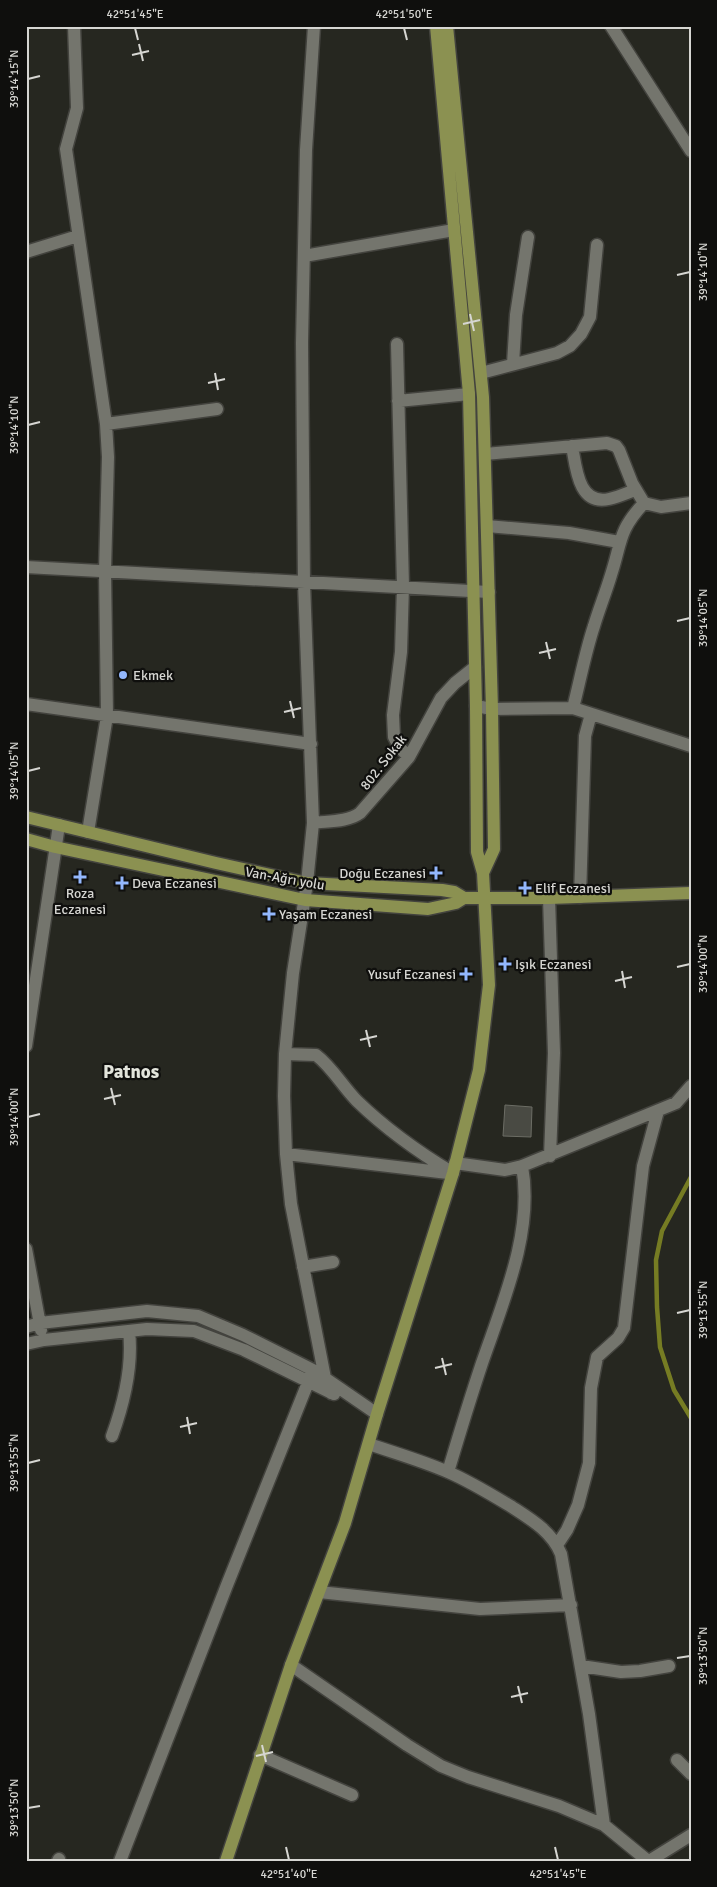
<svg xmlns="http://www.w3.org/2000/svg" width="717" height="1887" viewBox="0 0 717 1887" font-family="Signika,sans-serif">
<style>
.lines{fill:none;stroke-linecap:round;stroke-linejoin:round}
.stream{stroke:#767c23;stroke-width:4.5}
.building{fill:#494a43;stroke:#6c6d65}
.minor-casing{stroke:#43433e;stroke-width:15}
.major-casing{stroke:#43433e;stroke-width:15}
.minor{stroke:#74756d;stroke-width:12}
.major{stroke:#8b9151;stroke-width:12}
.ticks{fill:none;stroke:#d6d6d2;stroke-width:2}
.poi-dot{fill:#93b7fd;stroke:#0f0f0d;stroke-width:2}
.labels{text-anchor:middle;stroke-width:4.5;stroke-linejoin:round;paint-order:stroke}
.poi-label{font-size:14px;fill:#d6d6d2;stroke:#0f0f0d;text-anchor:start}
.street-label{font-size:14px;fill:#d6d6d2;stroke:#0f0f0d}
.district-label{font-size:19px;font-weight:bold;fill:#e2e4db;stroke:#0f0f0d}
.neatline{fill:none;stroke:#d6d6d2;stroke-width:2}
.ticks-label{font-size:12px;text-anchor:middle;fill:#d6d6d2}
</style>
<rect width="100%" height="100%" fill="#262720"/>
<g class="lines">
<path class="stream" d="M691,1177L662,1231L656,1260L657,1307L660,1347L674,1390L691,1418"/>
</g>
<path class="building" d="M505,1105L532,1107L531,1137L503,1136Z"/>
<g class="lines">
<g class="minor-casing">
<path id="minor" d="M74,26L77,108L66,149L106,424L108,457L105,571L107,716L88,832
M314,26L306,150L302,343L304,583L313,823L307,883L293,973L285,1054L284,1096L286,1154L291,1204L325,1378L331,1393
M611,26L691,151
M26,252L78,236
M304,256L454,230
M397,344L403,586L401,652L393,715L394,737L400,748L409,757
M513,364L516,315L528,237
M481,373L557,353L570,346L581,334L590,317L597,245
M398,401L469,394
M106,424L217,409
M572,446C576,467 578,506 609,499C618,497 627,493 635,490
M485,454L607,443L616,446L619,450L632,483L644,503L661,507L691,503
M487,526L569,533L619,542
M26,567L489,592
M26,704L311,744
M476,706L492,709L573,708L691,746
M573,708C580,681 585,653 594,626C599,609 606,592 611,575C622,541 618,531 644,503
M313,823C328,821 348,822 360,813L409,757L441,698L455,683L475,667
M580,897L585,736L591,714
M549,898L554,1053L550,1156
M26,1046L59,825
M285,1054L316,1055C332,1067 343,1087 357,1101C387,1130 418,1152 453,1173
M286,1154L448,1173
M455,1163L505,1170L522,1166L676,1103L691,1086
M26,1249L41,1330
M303,1267L333,1262
M26,1327L40,1323L147,1311L198,1316L243,1335L313,1370L377,1414
M26,1344L44,1340L147,1329L194,1331L244,1350L334,1394
M112,1436C124,1403 133,1366 129,1331
M369,1444C395,1453 423,1461 448,1472C471,1482 492,1495 512,1507C532,1520 552,1532 561,1554L589,1714L604,1825
M448,1472C459,1435 470,1399 482,1363C503,1302 534,1231 522,1166
M557,1545L567,1530L578,1505L589,1463L591,1388L597,1357L618,1338L624,1328L643,1166L658,1111
M319,1592L480,1609L571,1605
M291,1665L407,1745L441,1766L468,1777L559,1806L604,1825L648,1861
M581,1666L621,1672L640,1671L669,1666
M260,1755L352,1795
M677,1760L691,1774
M58,1861L59,1859
M120,1861L227,1585L313,1370
M649,1861L691,1835"/>
</g>
<g class="major-casing">
<path id="major" d="M447,26L483,397L492,709L494,849L483,873
M26,817L216,863L307,883L442,890L454,892L464,898
M26,839L55,847L305,900L428,909L456,903L464,898H549L691,893
M226,1861L291,1665L345,1523L377,1414L453,1173L479,1070L489,985L483,873L477,852L476,706L469,394L436,26"/>
</g>
<use href="#minor" class="minor"/>
<use href="#major" class="major"/>
</g>
<path class="ticks" d="M135,28L138,40M404,28L407,40M139,44L143,61M132,55L149,51M28,79L40,76M677,275L690,272M470,314L474,331M463,324L480,320M215,373L218,390M208,383L225,379M28,425L40,422M677,621L690,618M546,642L550,659M539,653L556,649M290,701L294,718M284,712L301,708M28,771L40,768M677,967L690,964M622,971L625,988M615,981L632,977M366,1030L370,1047M360,1040L377,1036M111,1088L115,1105M104,1099L121,1095M28,1117L40,1114M677,1313L690,1310M442,1358L446,1375M435,1368L452,1364M187,1417L190,1434M180,1427L197,1423M28,1463L40,1460M677,1658L690,1656M518,1686L522,1703M511,1697L528,1693M262,1745L266,1762M256,1756L273,1752M28,1808L40,1806M286,1847L289,1860M555,1847L558,1860"/>
<g class="poi-dot">
<circle cx="123" cy="675" r="5"/>
<path d="M433.5 865.5h5v5h5v5h-5v5h-5v-5h-5v-5h5z"/>
<path d="M77.5 869.5h5v5h5v5h-5v5h-5v-5h-5v-5h5z"/>
<path d="M119.5 875.5h5v5h5v5h-5v5h-5v-5h-5v-5h5z"/>
<path d="M522.5 880.5h5v5h5v5h-5v5h-5v-5h-5v-5h5z"/>
<path d="M266.5 906.5h5v5h5v5h-5v5h-5v-5h-5v-5h5z"/>
<path d="M502.5 956.5h5v5h5v5h-5v5h-5v-5h-5v-5h5z"/>
<path d="M463.5 966.5h5v5h5v5h-5v5h-5v-5h-5v-5h5z"/>
</g>
<g class="labels">
<g class="poi-label">
<text x="133" y="680">Ekmek</text>
<text x="426" y="878" text-anchor="end">Doğu Eczanesi</text>
<text x="132" y="888">Deva Eczanesi</text>
<text x="535" y="893">Elif Eczanesi</text>
<text x="80" y="898" text-anchor="middle">Roza<tspan x="80" dy="16">Eczanesi</tspan></text>
<text x="279" y="919">Yaşam Eczanesi</text>
<text x="515" y="969">Işık Eczanesi</text>
<text x="456" y="979" text-anchor="end">Yusuf Eczanesi</text>
</g>
<g class="street-label">
<text transform="translate(383 762) rotate(-52)" y="5">802. Sokak</text>
<text transform="translate(285 878) rotate(10)" y="5">Van-Ağrı yolu</text>
</g>
<g class="district-label">
<text x="131" y="1078">Patnos</text>
</g>
</g>
<rect width="717" height="1887" fill="none" stroke="#0f0f0d" stroke-width="55"/>
<rect x="28" y="28" width="662" height="1832" class="neatline"/>
<g class="ticks-label">
<text x="135" y="18">42°51'45"E</text>
<text x="404" y="18">42°51'50"E</text>
<text transform="translate(14 79) rotate(-90)" y="4">39°14'15"N</text>
<text transform="translate(703 272) rotate(-90)" y="4">39°14'10"N</text>
<text transform="translate(14 425) rotate(-90)" y="4">39°14'10"N</text>
<text transform="translate(703 618) rotate(-90)" y="4">39°14'05"N</text>
<text transform="translate(14 771) rotate(-90)" y="4">39°14'05"N</text>
<text transform="translate(703 964) rotate(-90)" y="4">39°14'00"N</text>
<text transform="translate(14 1117) rotate(-90)" y="4">39°14'00"N</text>
<text transform="translate(703 1310) rotate(-90)" y="4">39°13'55"N</text>
<text transform="translate(14 1463) rotate(-90)" y="4">39°13'55"N</text>
<text transform="translate(703 1656) rotate(-90)" y="4">39°13'50"N</text>
<text transform="translate(14 1808) rotate(-90)" y="4">39°13'50"N</text>
<text x="289" y="1878">42°51'40"E</text>
<text x="558" y="1878">42°51'45"E</text>
</g>
</svg>
